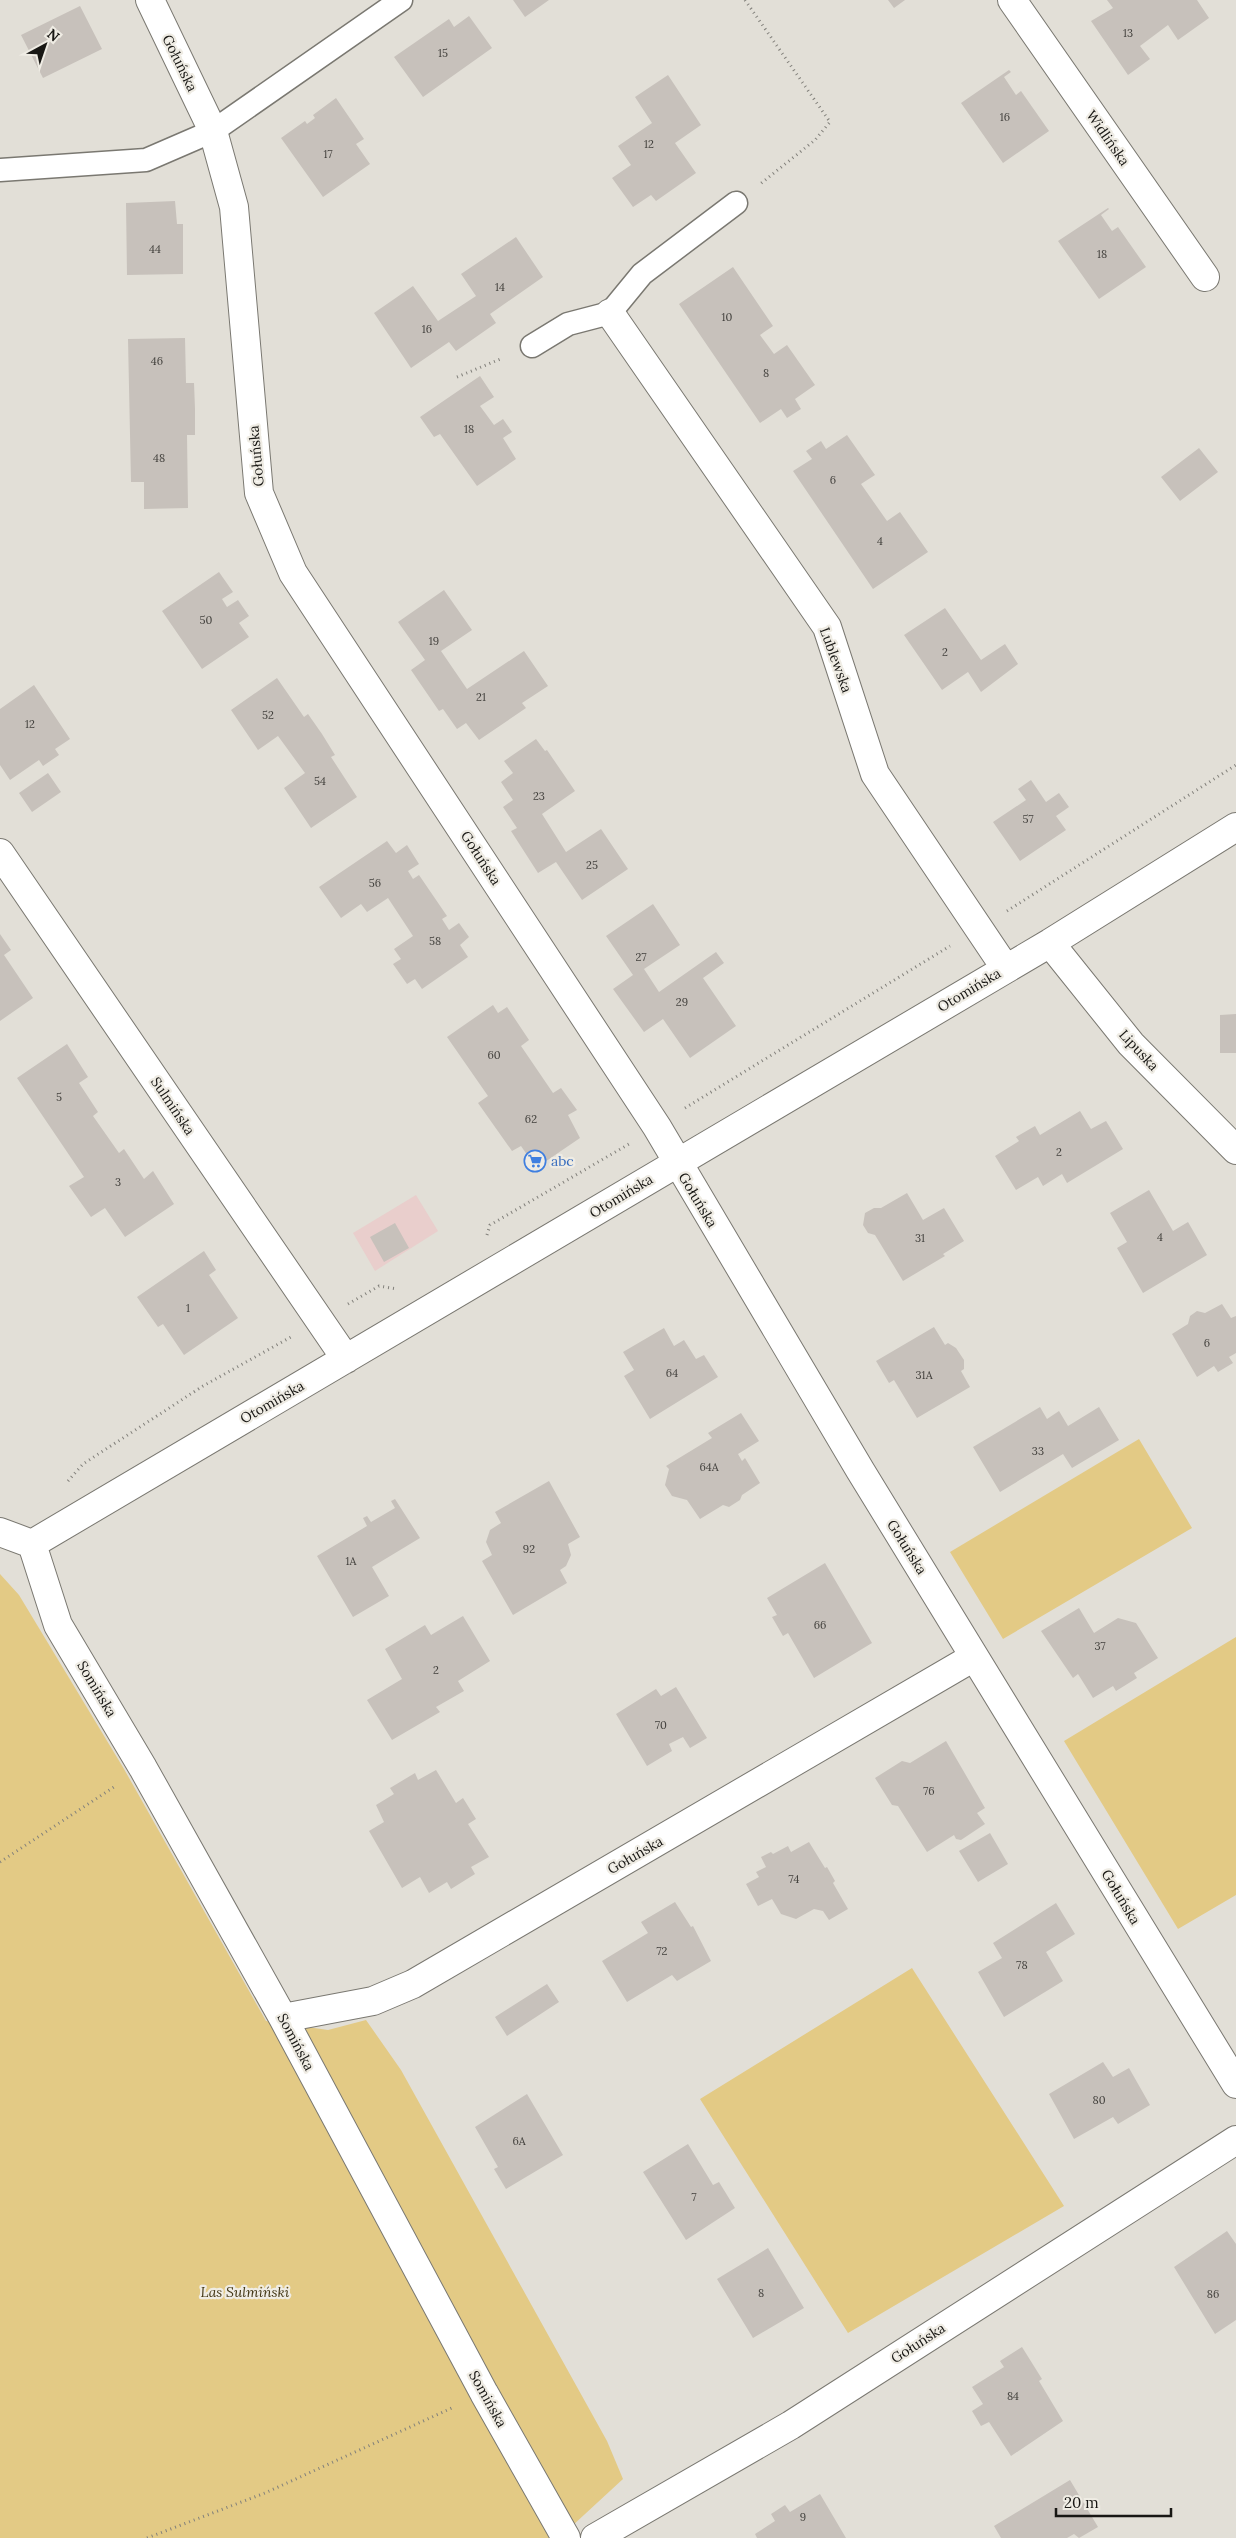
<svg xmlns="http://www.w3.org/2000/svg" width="1236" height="2538" viewBox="0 0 1236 2538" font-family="Lora,serif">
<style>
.industrial{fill:#e9cecc}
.green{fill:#e3ca85}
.building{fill:#c7c1bb}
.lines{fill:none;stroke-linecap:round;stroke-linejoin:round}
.lane-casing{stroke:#7a7871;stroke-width:25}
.street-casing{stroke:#7a7871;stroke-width:30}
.path{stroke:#82807b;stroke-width:3;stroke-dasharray:1 4;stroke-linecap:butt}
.lane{stroke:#fff;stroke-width:22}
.street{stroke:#fff;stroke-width:28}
.labels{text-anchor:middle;stroke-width:4.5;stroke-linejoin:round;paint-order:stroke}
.number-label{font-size:11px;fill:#44423e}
.street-label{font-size:14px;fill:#181714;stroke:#efece4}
.shop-label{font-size:14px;fill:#366cbe;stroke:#efece4;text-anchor:start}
.park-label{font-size:14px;font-style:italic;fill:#433715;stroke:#efece4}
</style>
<rect width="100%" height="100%" fill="#e2dfd7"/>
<path class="industrial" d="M416,1195L438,1231L375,1271L353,1233Z"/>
<path class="green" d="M1139,1439L1192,1528L1003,1639L950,1552Z
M0,1574L19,1595L124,1769L266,2021L328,2030L366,2020L401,2070L607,2441L623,2479L559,2538H0Z
M1236,1637V1895L1178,1929L1064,1741Z
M912,1968L1064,2206L848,2333L700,2099Z"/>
<path class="building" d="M513,0H549L525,17Z
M888,0H905L894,8Z
M1107,0H1197L1209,18L1178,40L1168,25L1140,46L1150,59L1128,75L1091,21L1113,8Z
M80,6L102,49L43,78L21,35Z
M469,16L492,48L423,97L394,57L449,19L454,27Z
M1009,70L1011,72L1004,77L1016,95L1021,91L1049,131L1003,163L961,103Z
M668,75L701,125L675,143L696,173L656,201L651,195L633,207L612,178L631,165L618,146L652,123L635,97Z
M336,98L364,139L356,144L370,164L323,197L281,138L305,121L307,124L315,118L313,115Z
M175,201L177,224H183V274L127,275L126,203Z
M1108,208L1109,209L1101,215L1112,231L1118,227L1146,267L1099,299L1058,241Z
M516,237L543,277L490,314L496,323L456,351L449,342L411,368L374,313L413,286L438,321L476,296L461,274Z
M733,267L773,326L760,335L774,354L787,345L815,385L795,399L801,409L787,418L781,409L760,423L679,304Z
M185,338L186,383H194L195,409V435H187L188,508L144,509V482H131L128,339Z
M480,376L494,397L480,406L494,425L503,419L512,432L503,438L516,459L477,486L440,434L434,437L420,417Z
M847,435L875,475L861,484L887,521L900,512L928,552L873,589L793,471L812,459L806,451L821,441L826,449Z
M1199,448L1218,472L1180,501L1161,477Z
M219,572L233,592L222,599L227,607L238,600L249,616L239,623L249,637L202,669L162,611Z
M444,590L472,630L441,651L467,689L524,651L548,686L522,703L526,708L479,740L466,723L457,729L443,709L439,711L411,670L425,660L398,622Z
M945,608L981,660L1005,644L1018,664L981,692L968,672L942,690L904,635Z
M277,678L304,717L308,714L322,734L335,755L331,757L357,797L311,828L284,788L305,773L278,736L258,750L231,710Z
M34,685L70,739L55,749L59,755L43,766L39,760L10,780L0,765V709Z
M536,739L545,751L547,750L575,791L542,814L566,852L601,829L628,869L582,900L556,862L538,873L511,831L517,828L503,807L513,800L501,782L513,773L504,761Z
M48,773L61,792L32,812L19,793Z
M1031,780L1046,802L1059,793L1069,807L1056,816L1066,830L1020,861L993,822L1026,800L1018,789Z
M387,841L396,853L407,845L419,864L408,871L413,879L419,875L447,916L442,919L449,930L459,923L469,937L460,945L468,957L422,989L415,979L407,984L393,964L401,959L394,949L413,936L388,898L367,912L361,904L341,918L319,887Z
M653,904L680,945L644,969L659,992L716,952L724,963L703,978L736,1026L690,1058L663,1019L644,1032L613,989L633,975L606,936Z
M0,934L11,950L4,955L33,998L0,1021Z
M493,1005L498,1013L507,1007L529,1040L521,1046L553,1093L561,1088L577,1110L568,1115L580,1138L536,1168L521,1146L512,1151L478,1103L488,1096L447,1037Z
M1236,1014V1053H1220V1015Z
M67,1044L88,1077L79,1083L98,1112L93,1116L119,1153L124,1149L144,1179L153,1171L174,1204L125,1237L105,1208L91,1217L69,1186L84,1177L17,1078Z
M1080,1111L1091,1129L1106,1121L1123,1149L1067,1183L1062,1174L1043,1186L1038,1177L1016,1190L995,1156L1019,1141L1016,1137L1035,1126L1040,1135Z
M1149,1190L1173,1231L1188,1222L1207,1255L1143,1293L1117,1248L1127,1242L1110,1213Z
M907,1193L923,1220L944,1208L964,1241L943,1254L945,1256L903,1281L875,1235L868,1233L863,1225L865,1213L874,1208H881Z
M395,1223L409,1248L384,1262L370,1237Z
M204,1251L216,1270L209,1275L238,1318L184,1355L163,1324L158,1327L137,1297Z
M1222,1304L1231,1318L1236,1316V1353L1229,1357L1233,1363L1218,1372L1214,1366L1197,1377L1172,1334L1188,1324L1190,1316L1197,1311L1205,1313Z
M934,1327L945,1345L948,1343L956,1348L964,1360V1369L961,1371L970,1387L917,1418L894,1380L889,1383L876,1361Z
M664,1328L674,1346L684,1340L696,1359L704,1355L718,1377L650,1419L624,1376L634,1370L623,1352Z
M1040,1407L1047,1419L1059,1411L1068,1426L1099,1407L1119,1440L1072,1468L1063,1454L1000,1492L973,1447Z
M741,1413L759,1441L738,1454L742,1461L745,1458L760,1483L742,1495L740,1500L729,1507L723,1505L700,1519L687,1500L672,1496L665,1485L669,1469L666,1466L712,1438L708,1433Z
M549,1481L580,1537L568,1544L571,1555L566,1566L560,1570L567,1583L513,1615L482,1561L492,1555L486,1542L490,1530L501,1523L495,1512Z
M395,1499L420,1538L372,1567L389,1596L353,1617L317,1556L367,1526L363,1518L367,1516L371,1522L395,1508L391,1501Z
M825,1563L872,1643L814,1678L788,1633L783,1636L772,1617L777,1615L767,1598Z
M1079,1608L1094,1633L1118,1618L1136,1623L1158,1658L1134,1673L1137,1678L1116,1691L1113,1686L1093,1698L1078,1674L1073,1678L1041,1631Z
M463,1616L490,1661L458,1681L464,1691L436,1707L440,1712L392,1740L367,1700L402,1679L385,1649L425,1625L431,1635Z
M676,1687L707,1738L690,1748L683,1737L669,1744L672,1751L647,1766L616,1714L656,1689L661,1696Z
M946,1741L985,1808L977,1813L985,1824L961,1840L956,1839L954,1835L927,1852L898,1806L892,1805L875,1778L902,1761L910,1763Z
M436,1770L456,1803L463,1798L476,1819L468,1824L489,1857L471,1867L475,1874L451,1889L447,1882L429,1893L420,1877L402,1888L369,1831L384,1822L376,1805L394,1794L390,1788L415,1773L418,1780Z
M990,1833L1008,1864L978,1882L959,1851Z
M809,1842L825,1868L827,1867L835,1881L833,1883L848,1909L829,1920L823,1911L814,1909L796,1919L781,1914L772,1899L758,1906L746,1884L759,1877L756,1872L766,1867L761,1857L771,1852L773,1854L788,1846L791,1852Z
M675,1902L691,1927L693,1926L711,1961L677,1981L672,1975L627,2002L602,1961L648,1933L641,1922Z
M1056,1903L1075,1934L1046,1952L1063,1981L1004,2017L978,1972L1002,1958L993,1943Z
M547,1984L559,2002L507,2036L495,2017Z
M1103,2062L1113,2077L1129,2068L1150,2105L1118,2124L1113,2117L1074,2139L1049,2094Z
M527,2094L563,2155L506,2189L494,2169L498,2167L475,2127Z
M688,2144L713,2185L719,2182L735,2208L686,2240L643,2172Z
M1227,2231L1236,2244V2320L1215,2334L1174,2267Z
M768,2248L804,2308L753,2338L717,2279Z
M1022,2347L1042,2379L1039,2381L1063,2421L1011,2456L989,2422L981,2426L972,2411L983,2404L972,2387L1004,2367L1000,2361Z
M1070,2480L1098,2527L1079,2538L1074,2534L1067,2538H1001L994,2526Z
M820,2494L846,2538H757L755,2534L775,2521L771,2514L785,2505L790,2512Z"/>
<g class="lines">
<g class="lane-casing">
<path id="lane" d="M0,170L146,160L213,131L401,0
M532,346L568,324L610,313L642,274L736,203"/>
</g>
<g class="street-casing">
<path id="street" d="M150,0L213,131L234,207L259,493L293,573L657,1127L860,1470L1236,2084
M1012,0L1205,277
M610,313L827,627L875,774L1006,969
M0,853L346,1359
M1050,943L1131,1044L1236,1150
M0,1532L32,1544
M32,1544L1050,943L1236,827
M32,1544L58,1625L143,1768L283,2018L484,2393L566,2538
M283,2018L373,2001L413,1984L974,1657
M595,2538L791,2425L1236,2140"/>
</g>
<path class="path" d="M745,0L830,122L815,140L759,185
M457,377L503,358
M1007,911L1236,765
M685,1108L950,946
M487,1235L490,1225L629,1144
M348,1304L379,1286L397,1289
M68,1481L83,1464L203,1386L291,1337
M0,1862L114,1787
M147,2538L265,2493L454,2407"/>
<use href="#lane" class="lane"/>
<use href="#street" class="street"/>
</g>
<defs>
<g id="supermarket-ring" transform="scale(1.125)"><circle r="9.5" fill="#efece4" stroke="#3f7fe0" stroke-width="1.5"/><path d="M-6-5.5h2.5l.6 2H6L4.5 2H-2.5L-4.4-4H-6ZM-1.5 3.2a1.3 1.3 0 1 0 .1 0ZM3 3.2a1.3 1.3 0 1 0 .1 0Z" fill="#3f7fe0"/></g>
</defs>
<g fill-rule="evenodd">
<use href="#supermarket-ring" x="535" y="1161"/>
</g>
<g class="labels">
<g class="number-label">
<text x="1128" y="37">13</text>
<text x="443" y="57">15</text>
<text x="1005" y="121">16</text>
<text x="649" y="148">12</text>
<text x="328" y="158">17</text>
<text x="155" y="253">44</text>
<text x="1102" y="258">18</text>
<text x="500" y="291">14</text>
<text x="727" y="321">10</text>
<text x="427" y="333">16</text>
<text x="157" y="365">46</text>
<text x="766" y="377">8</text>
<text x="469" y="433">18</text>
<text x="159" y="462">48</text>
<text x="833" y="484">6</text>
<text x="880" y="545">4</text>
<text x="206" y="624">50</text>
<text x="434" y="645">19</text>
<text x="945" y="656">2</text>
<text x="481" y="701">21</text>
<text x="268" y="719">52</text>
<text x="30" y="728">12</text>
<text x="320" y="785">54</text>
<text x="539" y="800">23</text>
<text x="1028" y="823">57</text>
<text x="592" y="869">25</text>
<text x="375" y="887">56</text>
<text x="435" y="945">58</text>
<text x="641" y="961">27</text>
<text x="682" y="1006">29</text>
<text x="494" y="1059">60</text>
<text x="59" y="1101">5</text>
<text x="531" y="1123">62</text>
<text x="1059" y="1156">2</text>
<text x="118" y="1186">3</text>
<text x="1160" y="1241">4</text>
<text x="920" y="1242">31</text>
<text x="188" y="1312">1</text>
<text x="1207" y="1347">6</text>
<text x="672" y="1377">64</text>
<text x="924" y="1379">31A</text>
<text x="1038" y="1455">33</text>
<text x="709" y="1471">64A</text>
<text x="529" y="1553">92</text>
<text x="351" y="1565">1A</text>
<text x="820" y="1629">66</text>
<text x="1100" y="1650">37</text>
<text x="436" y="1674">2</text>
<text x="661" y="1729">70</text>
<text x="929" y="1795">76</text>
<text x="794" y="1883">74</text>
<text x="662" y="1955">72</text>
<text x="1022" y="1969">78</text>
<text x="1099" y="2104">80</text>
<text x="519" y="2145">6A</text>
<text x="694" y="2201">7</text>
<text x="761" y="2297">8</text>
<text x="1213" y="2298">86</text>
<text x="1013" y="2400">84</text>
<text x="803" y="2521">9</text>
</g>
<g class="street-label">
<text transform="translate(180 63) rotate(64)" y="5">Gołuńska</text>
<text transform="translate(1108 138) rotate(55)" y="5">Widlińska</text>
<text transform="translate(256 456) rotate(-95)" y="5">Gołuńska</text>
<text transform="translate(836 660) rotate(70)" y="5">Lublewska</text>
<text transform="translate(481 858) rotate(57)" y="5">Gołuńska</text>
<text transform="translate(969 990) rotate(-31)" y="5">Otomińska</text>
<text transform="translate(1139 1050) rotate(47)" y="5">Lipuska</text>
<text transform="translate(173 1106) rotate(56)" y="5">Sulmińska</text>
<text transform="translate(621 1196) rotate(-31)" y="5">Otomińska</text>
<text transform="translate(698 1200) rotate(59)" y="5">Gołuńska</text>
<text transform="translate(272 1402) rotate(-30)" y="5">Otomińska</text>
<text transform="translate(907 1547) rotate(58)" y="5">Gołuńska</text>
<text transform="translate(97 1689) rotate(59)" y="5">Somińska</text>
<text transform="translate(635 1855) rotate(-30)" y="5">Gołuńska</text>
<text transform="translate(1121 1897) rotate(59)" y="5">Gołuńska</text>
<text transform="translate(296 2042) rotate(62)" y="5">Somińska</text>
<text transform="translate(918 2343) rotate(-33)" y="5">Gołuńska</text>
<text transform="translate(488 2399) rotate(61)" y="5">Somińska</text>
</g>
<g class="shop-label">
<text x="551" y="1166">abc</text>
</g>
<g class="park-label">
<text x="245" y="2297">Las Sulmiński</text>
</g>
</g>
<g transform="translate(45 45) rotate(40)" stroke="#efece4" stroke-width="4" paint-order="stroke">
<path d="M0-4L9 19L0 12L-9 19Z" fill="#181714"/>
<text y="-8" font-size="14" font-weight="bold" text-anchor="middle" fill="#181714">N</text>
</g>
<path d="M1056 2508v8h115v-8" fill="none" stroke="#181714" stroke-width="2.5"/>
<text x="1064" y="2508" font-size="15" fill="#181714" stroke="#efece4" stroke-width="4" paint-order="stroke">20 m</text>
</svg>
